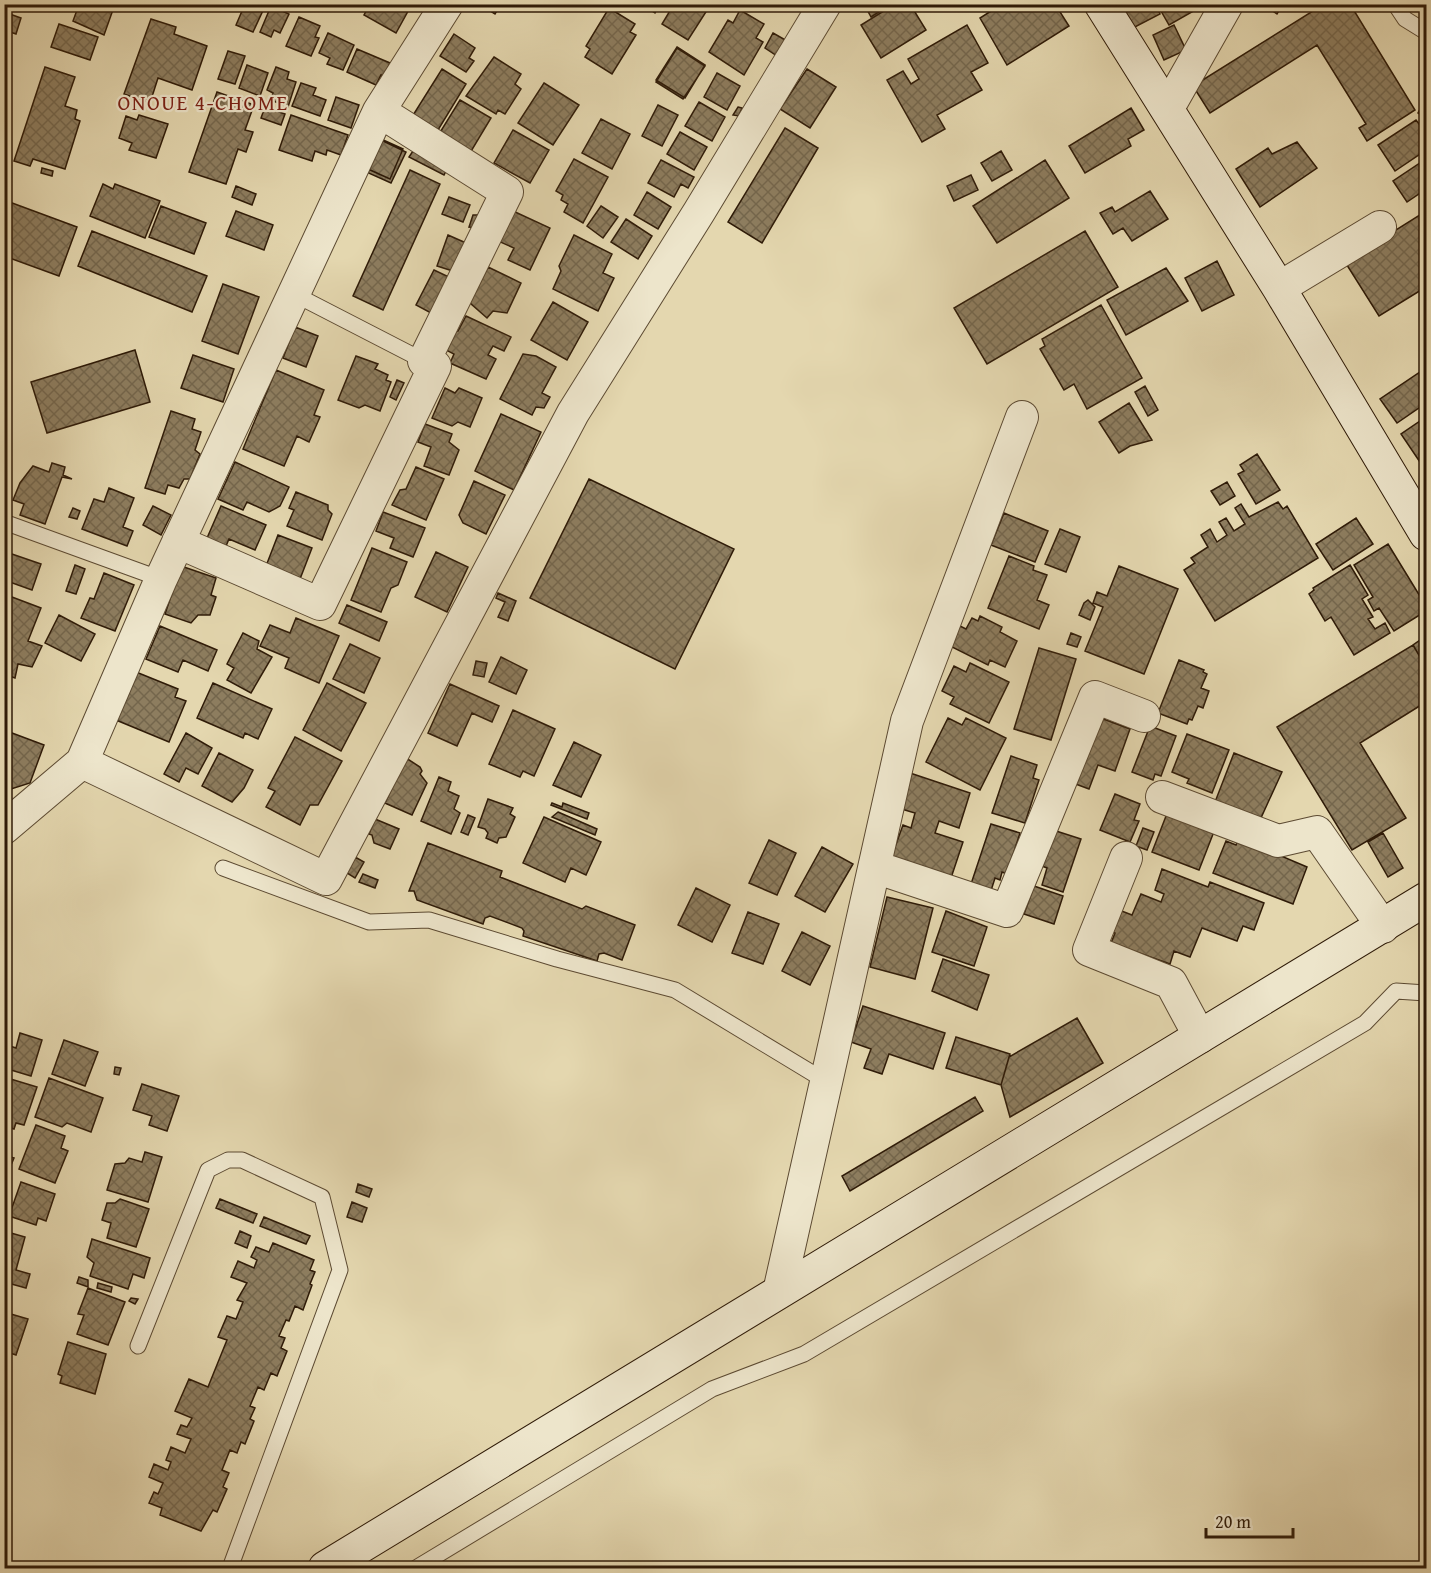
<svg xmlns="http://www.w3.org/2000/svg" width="1431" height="1573" viewBox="0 0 1431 1573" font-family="'Gentium Book Plus',serif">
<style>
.building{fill:url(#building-cross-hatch);stroke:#2f1b08;stroke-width:1.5}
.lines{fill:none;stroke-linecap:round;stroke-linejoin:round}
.lane-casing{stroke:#5c4a32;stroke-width:17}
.street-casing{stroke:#5c4a32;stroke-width:34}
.secondary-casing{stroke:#2f1b08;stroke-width:35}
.lane{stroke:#ede5cb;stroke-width:15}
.street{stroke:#ede5cb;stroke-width:32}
.secondary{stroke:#ede5cb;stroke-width:33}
.labels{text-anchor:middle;stroke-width:4.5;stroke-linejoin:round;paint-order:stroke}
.neighbourhood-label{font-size:21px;letter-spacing:1.5px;fill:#7a1f14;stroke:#ede5cb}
</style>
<defs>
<pattern id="building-cross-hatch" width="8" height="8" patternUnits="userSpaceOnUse" patternTransform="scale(1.5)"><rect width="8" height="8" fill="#8d7d5f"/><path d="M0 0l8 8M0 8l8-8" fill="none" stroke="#74664c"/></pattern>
</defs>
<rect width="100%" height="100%" fill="#e4d7af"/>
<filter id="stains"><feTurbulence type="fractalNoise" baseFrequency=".00333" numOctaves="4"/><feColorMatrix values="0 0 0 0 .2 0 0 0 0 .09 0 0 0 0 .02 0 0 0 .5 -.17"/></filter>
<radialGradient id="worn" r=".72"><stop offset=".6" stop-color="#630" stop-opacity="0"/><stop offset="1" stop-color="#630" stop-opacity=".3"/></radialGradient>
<path class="building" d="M4,4H17L15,11L4,8Z
M61,4H115L104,35L73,21L77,10Z
M245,4H266L253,32L236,25Z
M370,4H412L396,33L364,15Z
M479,4H501L495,14Z
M642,4H660L655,13Z
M674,4H711L688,40L662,24Z
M864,4H889L890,5L871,17Z
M895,4H910L926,30L881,58L861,25Z
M937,4H951L940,10Z
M1002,4H1055L1069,26L1007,65L980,18Z
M1119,4H1155L1160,14L1131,29Z
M1157,4H1198L1199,8L1169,25Z
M1263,4H1283L1277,14Z
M1324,4H1350L1415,110L1367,141L1359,128L1366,124L1317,45L1210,113L1193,86Z
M271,6L289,14L280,33L274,30L271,37L260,32Z
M609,8L635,24L630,32L636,35L612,74L585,57L590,49L586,46Z
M740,10L764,24L756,38L763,42L744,75L709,52L728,20L733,23Z
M4,12L21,18L16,34L4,30Z
M299,17L320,26L315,37L319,38L311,56L286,46Z
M151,19L176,27L174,34L207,46L192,90L158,78L150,103L124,94Z
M59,24L98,37L90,60L51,47Z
M967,25L988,63L971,72L982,90L937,115L945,129L922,142L887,80L903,71L911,84L919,79L908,59Z
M1174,25L1186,50L1164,60L1153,35Z
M328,33L354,45L343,70L327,64L330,58L319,53Z
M773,33L789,42L780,58L765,48Z
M454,34L475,48L469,58L474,61L466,72L440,56Z
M677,47L705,65L685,98L656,80Z
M677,48L705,66L683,99L656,82Z
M357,49L390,63L384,76L381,75L376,85L347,72Z
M228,51L245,56L235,84L218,79Z
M494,57L521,74L515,84L521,89L505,114L498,110L496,114L466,96Z
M247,65L268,73L260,96L239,88Z
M45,67L75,77L65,106L77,110L75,119L80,121L65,169L33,159L30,166L14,161Z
M276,67L289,72L287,79L296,82L288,107L271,100L273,93L267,90Z
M442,69L466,84L435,135L410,120Z
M807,69L836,87L810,128L780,109Z
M717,73L740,86L727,110L704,97Z
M301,83L316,88L313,95L326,100L320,116L292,106Z
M544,83L579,105L553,145L518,123Z
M217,92L254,105L245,130L253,132L246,152L238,149L226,184L189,172Z
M336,97L359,105L351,128L328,120Z
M1426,98V118L1418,113Z
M460,100L491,118L470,153L439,134Z
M699,102L725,117L712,141L685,126Z
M658,105L678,115L662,146L642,136Z
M265,107L285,114L281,125L261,118Z
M738,107L742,108L739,116L733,115Z
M1131,108L1144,130L1128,139L1131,146L1085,173L1069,146Z
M139,115L168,124L156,158L129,150L132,143L119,138L126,116L137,120Z
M291,115L348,135L341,155L327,150L326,155L315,151L312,161L279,150Z
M601,119L630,134L612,169L582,153Z
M1416,120L1426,133V150L1395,171L1378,145Z
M785,128L818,148L762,243L728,222Z
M513,130L549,150L530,183L494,163Z
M680,132L707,147L694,170L667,154Z
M379,139L406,152L391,183L364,171Z
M381,139L403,149L390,179L368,169Z
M1297,142L1317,168L1260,207L1236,169L1268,148L1272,154Z
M413,151L447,169L444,175L409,157Z
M1001,151L1012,170L992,181L981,163Z
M574,159L608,177L583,223L564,212L568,204L561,200L563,195L556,191Z
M1426,159V189L1407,202L1393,181Z
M661,160L694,177L688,188L681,184L674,197L648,183Z
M1045,160L1069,198L997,243L973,206Z
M42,168L53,171L52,176L41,173Z
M410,170L440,184L383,310L353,296Z
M971,175L978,190L954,201L947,186Z
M103,184L113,189L115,184L160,201L145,238L90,216Z
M236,186L256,194L252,205L232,197Z
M1150,191L1168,219L1132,241L1123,228L1113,234L1100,213L1112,207L1115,212Z
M647,192L671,207L658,229L634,215Z
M449,197L470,205L463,222L442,214Z
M4,200L77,227L59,276L4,256Z
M161,206L206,223L194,254L149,237Z
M601,206L618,217L603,238L587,226Z
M236,211L273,225L264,250L226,236Z
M513,211L550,228L530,270L508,260L514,248L498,241Z
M1426,211V287L1379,316L1345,262Z
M473,215H480L478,228L469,227Z
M626,219L652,236L638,259L611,242Z
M92,231L207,276L192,312L78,266Z
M1085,231L1118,287L987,364L954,308Z
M448,235L466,243L456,272L437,266Z
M574,235L612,254L603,273L614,278L598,311L553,289L561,271L559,266Z
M1217,261L1234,295L1202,311L1185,278Z
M488,267L521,283L507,313L493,311L487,318L470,303Z
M1166,268L1188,301L1126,335L1107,300Z
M434,270L449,277L431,313L416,305Z
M223,284L259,297L238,354L202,341Z
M553,302L588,322L567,360L531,340Z
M1101,305L1142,378L1087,409L1074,384L1064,390L1040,349L1045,346L1042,339Z
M466,316L511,337L504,351L493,346L488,355L496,359L486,379L450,363L454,354L444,349L451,332L458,331Z
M295,327L318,336L306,367L283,358Z
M135,350L150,402L47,433L31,382Z
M523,354L536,356L556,367L542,393L550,397L544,408L536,407L532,415L500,399Z
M193,355L234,369L223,402L181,388Z
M356,356L378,364L375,369L388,375L386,380L391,382L380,411L365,405L359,408L338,400Z
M1426,368V403L1397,423L1380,399Z
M276,370L324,390L314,415L320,417L309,442L297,436L284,466L243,449Z
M397,380L404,383L396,400L390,397Z
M1145,386L1158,410L1148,416L1135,392Z
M445,388L455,393L459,388L482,398L470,427L458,422L452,426L432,418Z
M1129,403L1152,440L1130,446L1119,453L1099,422Z
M171,411L195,419L192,429L201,432L195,450L200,454L190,479H184L179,488L168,485L165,494L145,488Z
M501,414L541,432L514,490L475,471Z
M1426,417V471L1401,434Z
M425,424L452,434L449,442L459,450L449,475L424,466L431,447L418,442Z
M1257,454L1280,490L1256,504L1238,474L1244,471L1240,465Z
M4,460L11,462L4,479Z
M235,462L289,487L280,506L269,512L247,502L243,510L218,499Z
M52,463L65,467L63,475L72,479L62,477L45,524L20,515L24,504L13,500L20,483L33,466L49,472Z
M416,467L444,479L426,520L392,505L400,490L406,489Z
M589,479L734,549L675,669L530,598Z
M474,481L505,495L486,534L463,523L459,515Z
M1227,482L1235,496L1220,505L1211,491Z
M109,488L134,498L123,527L133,531L127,546L82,529L94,499L104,502Z
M296,492L328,505V510L332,514L322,540L287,526L294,510L289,508Z
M1278,502L1283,509L1287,506L1318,558L1215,621L1184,570L1195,563L1191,558L1208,547L1201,535L1210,529L1217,542L1227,535L1219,522L1226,518L1234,531L1245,524L1235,508L1241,504L1249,517Z
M153,506L171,515L161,535L143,525Z
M221,506L266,525L255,550L229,539L226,546L207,538Z
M73,508L80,511L77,519L69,517Z
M383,512L425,528L413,557L390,548L394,538L376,531Z
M1004,513L1048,531L1035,562L991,545Z
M1356,518L1373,544L1333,570L1316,544Z
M1060,529L1080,537L1066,572L1045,564Z
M278,535L312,548L300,579L266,566Z
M1388,544L1426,606V611L1394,631L1379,608L1374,611L1368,600L1373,597L1354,565Z
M372,548L407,562L398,585L391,588L381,612L351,600Z
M436,552L468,567L447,612L415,597Z
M9,553L41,564L32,590L4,580V564Z
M1009,556L1034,566L1033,570L1047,575L1037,600L1049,605L1039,629L988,608Z
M75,565L85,569L76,594L66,591Z
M1350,565L1368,595L1362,599L1373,617L1368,619L1375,629L1385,623L1390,633L1354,655L1331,617L1325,621L1309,594L1314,590L1313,588Z
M181,566L216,578L211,595L216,597L210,615H198L191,623L165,614Z
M1119,566L1178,589L1144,674L1085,651L1103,607L1093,603L1097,592L1107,596Z
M104,573L134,585L115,631L81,618L90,598L94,599Z
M498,593L516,601L508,621L498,617L505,602L496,598Z
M4,594L41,608L28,641L42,646L32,667L18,664L15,678L4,674Z
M1088,600L1095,607L1090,620L1079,615L1084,603Z
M347,605L387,622L379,641L339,623Z
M59,615L95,634L81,661L45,643Z
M980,616L1002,627L1000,632L1017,641L1005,667L990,660L988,665L950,646L960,626L966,629L972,618L978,621Z
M296,618L339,636L319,683L285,668L289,658L260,646L270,625L290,633Z
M160,626L217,650L208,671L183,660L178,672L146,659Z
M243,633L259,641L257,649L272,657L251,693L227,680L234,668L227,664Z
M1071,633L1081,637L1077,647L1067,644Z
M1426,636V667L1413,645Z
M350,644L380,658L364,693L333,679Z
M1413,645L1426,667V702L1360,743L1406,818L1352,850L1277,727Z
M1039,648L1076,659L1051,740L1014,729Z
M501,657L527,670L516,694L489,682Z
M1179,660L1204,670L1203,672L1207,674L1201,688L1209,691L1203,708L1198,706L1192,720L1189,719L1187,724L1158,713Z
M476,661L487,663L484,677L473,675Z
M970,663L1009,682L989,723L950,704L954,697L942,691L954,666L966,672Z
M136,672L178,689L175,697L186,701L169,742L116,720Z
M213,683L272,709L258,739L245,733L243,738L197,718Z
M327,683L366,703L341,751L303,730Z
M450,684L499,706L492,722L472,713L457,746L428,733Z
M513,710L555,729L534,776L523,771L520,777L489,764Z
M1098,717L1130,729L1115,771L1098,765L1089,789L1073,783Z
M948,718L962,725L966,718L1006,738L980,790L926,762Z
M1150,726L1176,736L1161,776L1155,774L1153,780L1132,772Z
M4,730L44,745L30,783L11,789L4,786Z
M186,733L212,748L198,774L186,768L179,782L164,774Z
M1187,734L1229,750L1212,793L1187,783L1189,779L1172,772Z
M295,737L342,761L318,805H310L300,825L266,807L275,791L268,788Z
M574,742L601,755L581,797L553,785Z
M219,753L253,770L244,788L232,802L202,786Z
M1234,753L1282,772L1260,820L1215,802Z
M1011,756L1037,765L1033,778L1039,780L1025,823L992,813Z
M406,758L420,767L422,771L420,774L427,783L412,815L385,803Z
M910,773L970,793L959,828L939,821L935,833L963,842L949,884L891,858L903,825L911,828L915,813L898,808Z
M439,777L451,782L448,791L459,796L454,809L460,813L451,834L421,821Z
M1115,794L1140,804L1134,820L1139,821L1130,842L1100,830Z
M488,799L513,808L510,814L515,817L506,837L499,838L497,843L486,838L488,833L485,829L478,827Z
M552,803L562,807L563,803L589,813L587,819L551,805Z
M1168,811L1215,829L1199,870L1152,852Z
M558,812L597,829L595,835L552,817Z
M468,815L475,818L468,835L461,832Z
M544,817L601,842L586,875L571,868L565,882L523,863Z
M375,819L399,829L390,849L374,843L372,835L369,834Z
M991,824L1020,833L1007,874L1002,872L1000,880L995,878L989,897L969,890Z
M1143,828L1154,832L1147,850L1136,846Z
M1053,830L1081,839L1063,892L1042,885L1047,868L1042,866Z
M1383,833L1403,868L1388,877L1368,842Z
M1239,838L1307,867L1293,904L1213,873L1226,841L1236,845Z
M769,840L796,853L777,895L749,883Z
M428,843L502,871L500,877L582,909L586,906L635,925L622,960L604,953L599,954L597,961L523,936L524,931L522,928L490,916L485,918L483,924L417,900L414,891H409Z
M822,847L853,864L825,912L795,896Z
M355,857L364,862L355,878L347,873Z
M1162,869L1208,887L1210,882L1264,903L1254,930L1243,926L1237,941L1202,928L1190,957L1174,951L1170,964L1111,943L1115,933L1111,931L1119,910L1132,915L1141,894L1161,902L1164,894L1155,890Z
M363,874L378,880L375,888L359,882Z
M1034,886L1063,896L1054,924L1024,914Z
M696,888L730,905L712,942L678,925Z
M887,897L933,908L915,979L870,967Z
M946,911L987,927L974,966L932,952Z
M748,912L779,924L763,964L732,953Z
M802,932L830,946L810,985L782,971Z
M943,959L989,975L977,1010L932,991Z
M863,1006L945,1033L933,1069L889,1054L882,1074L864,1068L871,1049L851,1042Z
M1077,1018L1103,1063L1010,1117L1001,1085L1009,1057Z
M20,1033L42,1040L31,1076L4,1068V1044L16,1048Z
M956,1037L1010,1054L1001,1085L946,1068Z
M64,1040L98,1052L85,1086L52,1074Z
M115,1067L121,1068L119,1075L114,1074Z
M4,1077L37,1087L24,1125L16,1123L14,1129L4,1126Z
M49,1078L103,1098L91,1132L67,1123L62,1127L35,1117Z
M142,1084L179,1096L167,1131L149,1125L152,1116L133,1110Z
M975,1097L983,1111L850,1191L842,1176Z
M36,1125L65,1136L61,1148L68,1151L55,1183L19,1169Z
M145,1152L162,1157L148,1202L107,1190L115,1164L125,1163L129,1158L142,1162Z
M4,1155L14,1158L4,1182Z
M21,1182L55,1194L46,1221L38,1218L36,1225L9,1216Z
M358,1184L372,1189L369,1197L356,1192Z
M120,1199L149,1209L136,1247L107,1238L111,1223L102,1220L107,1203H115Z
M220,1199L257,1214L253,1223L216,1208Z
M352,1202L367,1208L362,1222L347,1217Z
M264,1217L310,1236L306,1244L260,1226Z
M4,1231L25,1237L16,1270L30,1274L26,1288L4,1282Z
M240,1231L251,1236L247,1248L235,1243Z
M92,1239L150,1258L144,1278L133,1274L128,1289L90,1276L94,1263L87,1257Z
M273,1243L314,1260L310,1270L315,1272L310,1284L312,1285L303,1310L295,1306L289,1321L286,1320L279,1336L285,1338L281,1348L287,1351L277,1376L271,1373L264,1390L258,1387L250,1406L255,1408L250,1419L254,1421L245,1444L241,1442L237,1453L230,1450L222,1470L229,1473L223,1487L227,1489L217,1512L213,1510L201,1531L160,1515L162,1508L149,1503L154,1492L158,1494L163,1483L149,1477L154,1464L168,1470L171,1462L166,1460L171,1447L185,1453L191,1439L177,1434L181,1425L187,1427L192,1418L175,1411L189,1379L208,1387L227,1340L218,1337L227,1316L236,1319L243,1302L237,1300L247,1283L231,1277L238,1261L254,1268L257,1260L251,1257L256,1247L269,1252Z
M79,1277L88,1280V1287L77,1283Z
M98,1283L112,1287L111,1292L97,1288Z
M88,1288L125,1302L108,1345L77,1334L84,1315L78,1314Z
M131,1298L138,1299L135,1304L129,1301Z
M4,1312L28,1319L16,1355L4,1351Z
M68,1342L106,1354L95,1394L60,1383L62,1376L58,1374Z"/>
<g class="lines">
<g class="lane-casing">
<path id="lane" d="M1395,4L1405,19L1426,32
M294,294L428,363
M4,522L161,579
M223,868L369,922L429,920L557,959L675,990L827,1082
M138,1346L208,1170L228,1160H242L322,1197L340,1270L230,1568
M416,1568L712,1389L804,1354L1365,1023L1396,991L1426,993"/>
</g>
<g class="street-casing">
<path id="street" d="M1168,108L1227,4
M379,111L507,192L424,361
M1279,288L1380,227
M178,542L320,604L435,366
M82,762L326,879L573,413L699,212L825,4
M1162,797L1278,841L1317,832L1383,927
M4,828L82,762L161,579L379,111L447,4
M1126,858L1089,950L1171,983L1200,1037
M875,867L1007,911L1095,697L1144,716
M779,1292L907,721L1022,417"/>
</g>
<g class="secondary-casing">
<path id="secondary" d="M1101,4L1279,288L1426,534
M325,1568L1426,899"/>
</g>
<use href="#lane" class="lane"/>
<use href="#street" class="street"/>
<use href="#secondary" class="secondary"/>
</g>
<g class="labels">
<g class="neighbourhood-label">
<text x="203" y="110">ONOUE 4-CHOME</text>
</g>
</g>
<rect width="1431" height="1573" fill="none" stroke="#e4d7af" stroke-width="24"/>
<rect x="6" y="6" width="1419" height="1561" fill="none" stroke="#2f1b08" stroke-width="3"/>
<rect x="12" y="12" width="1407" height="1549" fill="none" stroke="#2f1b08" stroke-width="1.5"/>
<path d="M1206 1528v9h87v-9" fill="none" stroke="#2f1b08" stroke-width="3"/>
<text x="1215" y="1528" font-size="18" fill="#2f1b08" stroke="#ede5cb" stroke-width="4.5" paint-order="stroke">20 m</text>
<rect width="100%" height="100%" filter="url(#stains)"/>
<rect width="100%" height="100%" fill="url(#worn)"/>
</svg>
